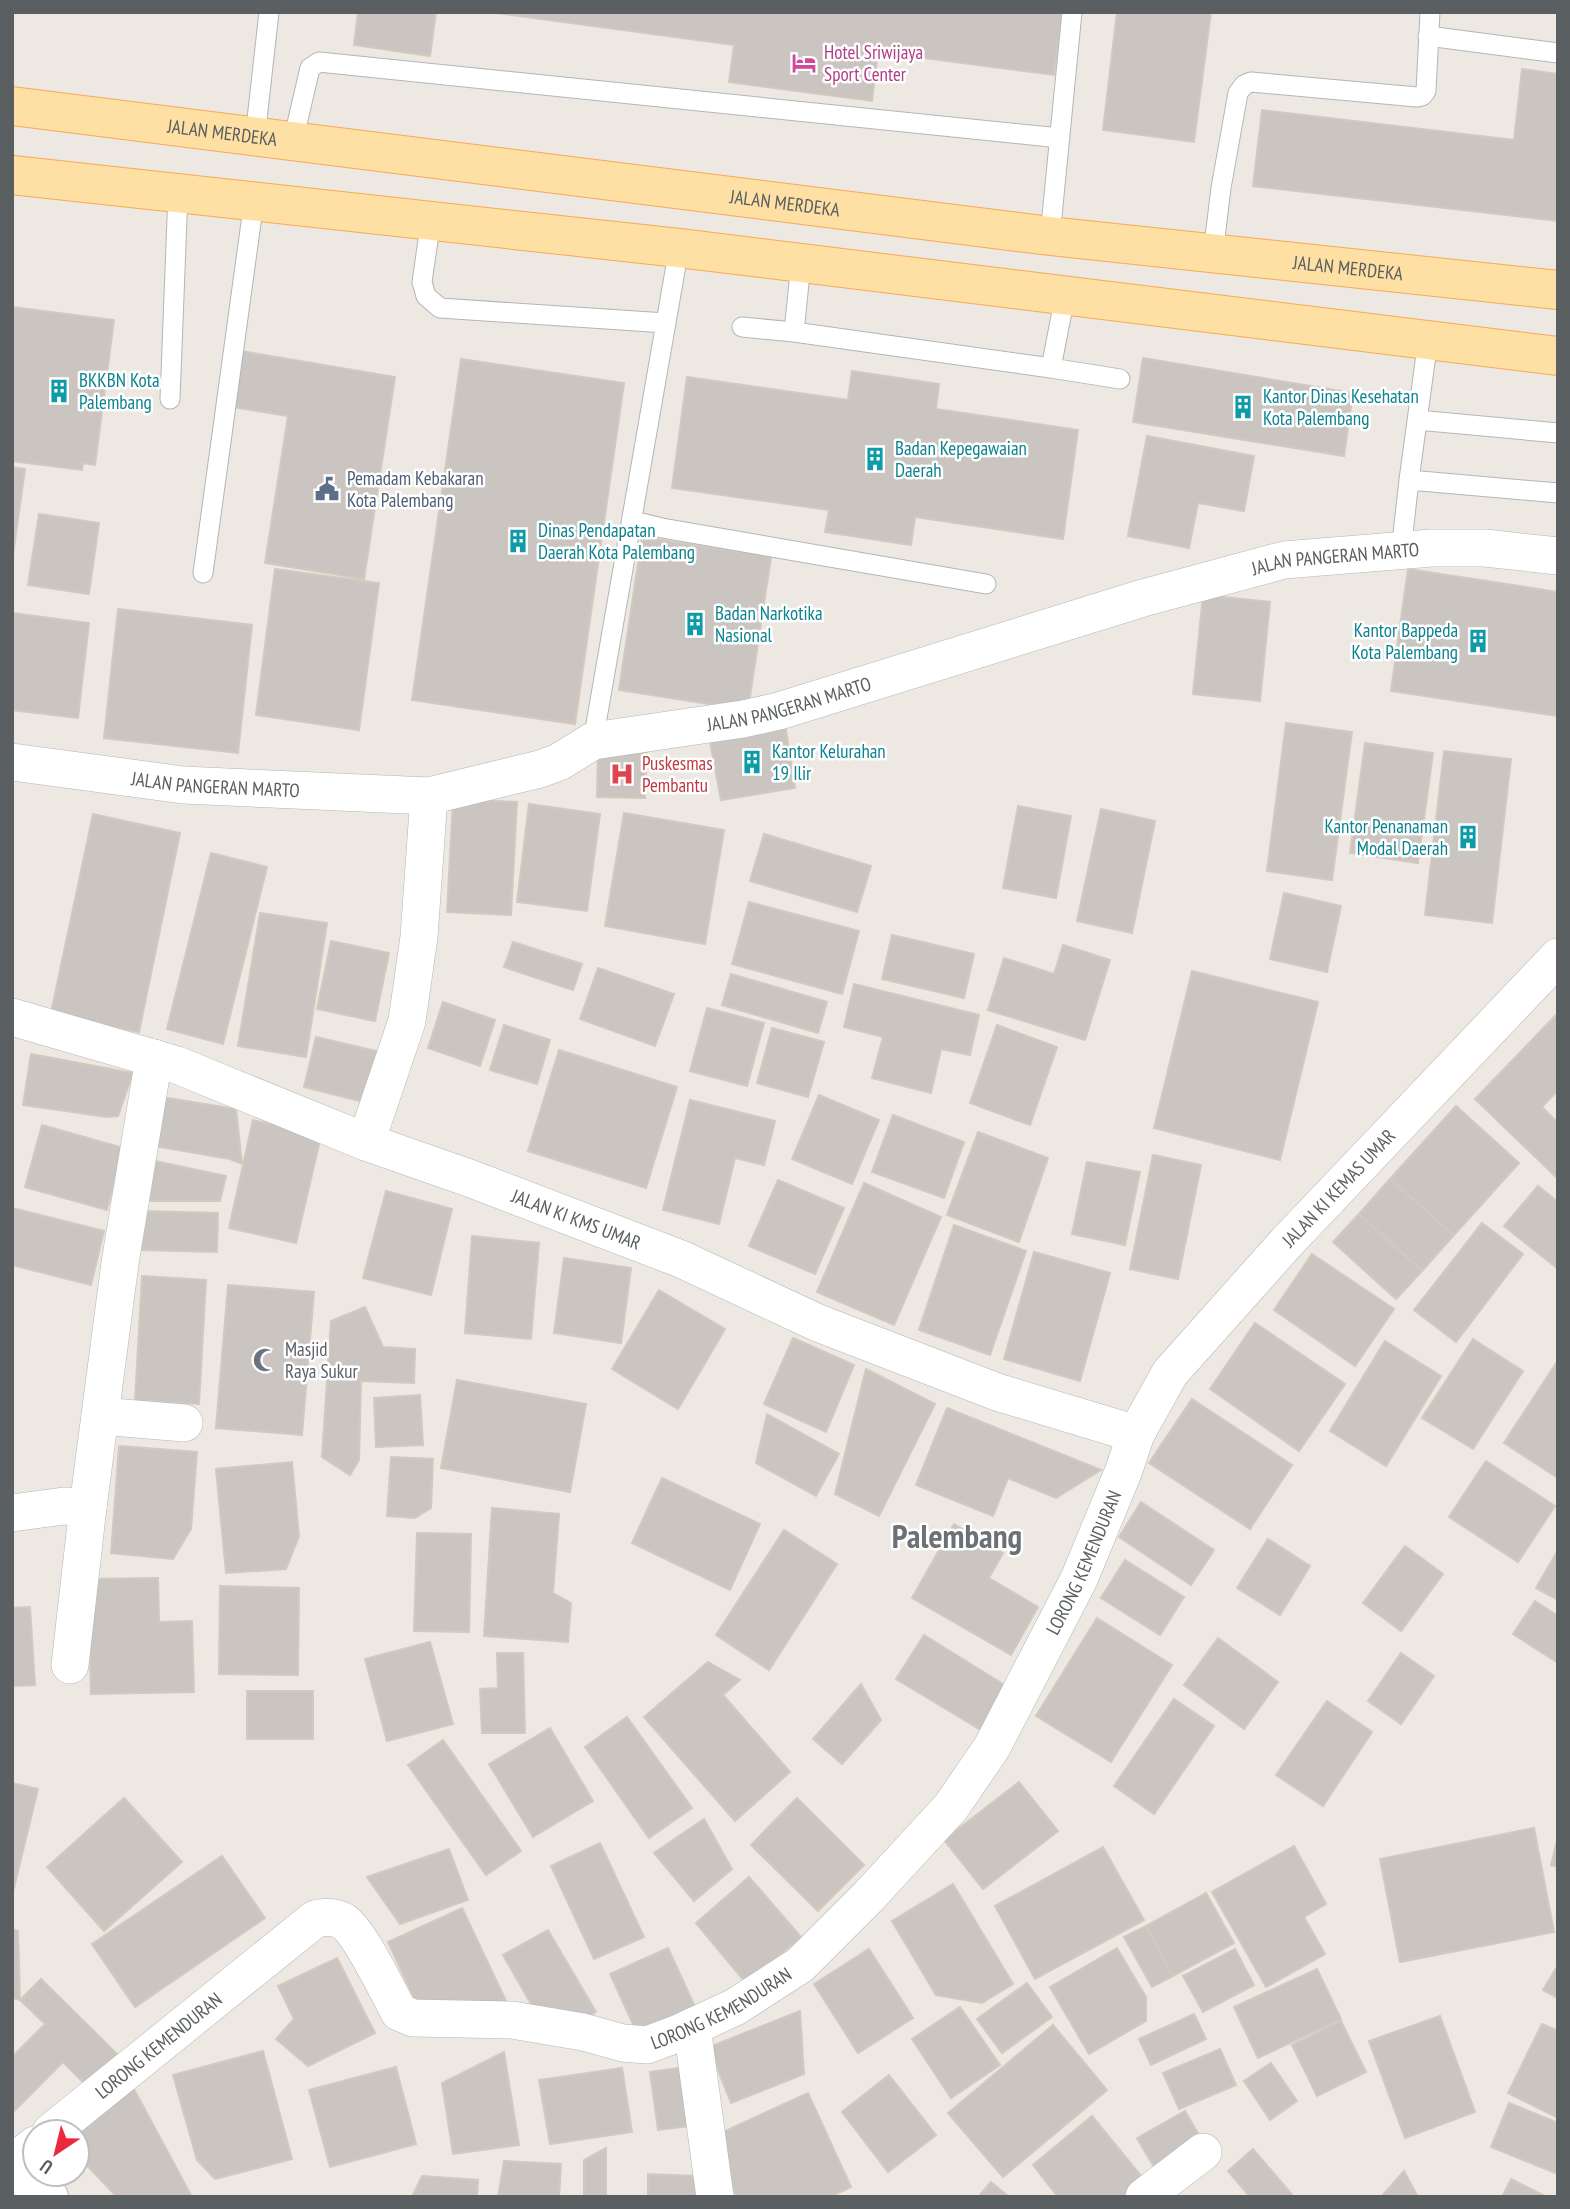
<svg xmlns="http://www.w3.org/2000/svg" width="1570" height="2209" viewBox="0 0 1570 2209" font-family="'PT Sans Narrow',sans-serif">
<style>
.building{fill:#cac5c0;stroke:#d2c9bf;stroke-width:2}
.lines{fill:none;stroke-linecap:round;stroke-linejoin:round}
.lane-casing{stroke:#b2b6b9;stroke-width:21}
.street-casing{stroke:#b2b6b9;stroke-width:38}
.secondary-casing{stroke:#b1b6b9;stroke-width:40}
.primary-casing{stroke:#f4aa53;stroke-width:40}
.lane{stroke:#fff;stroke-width:19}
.street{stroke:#fff;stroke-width:37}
.secondary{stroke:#fff;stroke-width:38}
.primary{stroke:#ffe0a4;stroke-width:38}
.labels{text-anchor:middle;stroke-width:5;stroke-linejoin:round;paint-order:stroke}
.hotel-label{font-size:19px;fill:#b23c85;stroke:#fff;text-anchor:start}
.street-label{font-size:19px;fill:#5a5f62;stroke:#fff}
.culture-label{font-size:19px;fill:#0d838f;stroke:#fff;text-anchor:start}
.service-label{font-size:19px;fill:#4e5e75;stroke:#fff;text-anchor:start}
.health-label{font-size:19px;fill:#be3a42;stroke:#fff;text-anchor:start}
.worship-label{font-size:19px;fill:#5b616d;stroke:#fff;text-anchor:start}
.town-label{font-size:33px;font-weight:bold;fill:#6b7174;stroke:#fff}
</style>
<rect width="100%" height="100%" fill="#ede8e1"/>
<path class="building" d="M358,12H436L430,56L354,45Z
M490,12H1062L1054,75L878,52L872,101L729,82L734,45Z
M1117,12H1211L1194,142L1103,130Z
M1522,69L1558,74V221L1253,186L1262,110L1514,140Z
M12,307L114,320L95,465L83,463L82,470L12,461Z
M241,351L395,377L364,579L265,563L288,416L232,407Z
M1143,358L1353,393L1344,456L1133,422Z
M461,359L624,383L575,724L412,700Z
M852,371L939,384L936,409L1078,430L1063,539L915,517L911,545L825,532L829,510L672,488L687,377L848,400Z
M1147,436L1254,456L1244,511L1198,503L1189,548L1128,536Z
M12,467L25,469L12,562Z
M39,514L99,523L89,594L28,585Z
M642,537L771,557L748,710L619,690Z
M275,569L379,583L359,730L256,715Z
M1408,569L1558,592V716L1391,691Z
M1203,595L1270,602L1260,701L1193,694Z
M118,609L252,625L238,753L104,738Z
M12,613L89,623L78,718L12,710Z
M1286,723L1352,732L1332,880L1267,871Z
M785,724L795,788L721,800L709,736Z
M1365,743L1433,753L1418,863L1350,853Z
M598,749L647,750L645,798L597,797Z
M1444,751L1511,759L1492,923L1425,915Z
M453,799L517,802L511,915L447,912Z
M529,804L600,814L587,911L517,902Z
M1018,806L1071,816L1056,898L1003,888Z
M1101,809L1155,821L1132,933L1077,921Z
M624,813L724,830L705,944L605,926Z
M93,814L180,833L139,1032L51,1013Z
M764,834L871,866L857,912L750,881Z
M211,853L267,867L223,1044L167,1029Z
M1284,893L1341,906L1327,972L1270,959Z
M749,902L859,931L842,994L732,964Z
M260,913L327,923L306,1057L238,1046Z
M892,935L974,954L964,998L882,979Z
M331,941L389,953L375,1021L317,1009Z
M513,942L582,964L573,990L504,967Z
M1063,945L1110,960L1085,1040L988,1010L1004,958L1054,974Z
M598,968L674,994L655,1046L580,1019Z
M1192,971L1318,1002L1280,1160L1154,1128Z
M731,974L827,1002L818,1033L722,1005Z
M854,984L979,1015L970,1055L941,1049L931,1093L872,1078L883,1037L844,1027Z
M443,1002L495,1020L480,1066L428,1048Z
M707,1008L764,1023L747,1086L690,1071Z
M1557,1014L1558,1090L1542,1107L1558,1123V1179L1475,1099Z
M504,1025L550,1040L537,1084L490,1070Z
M997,1025L1057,1047L1030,1125L970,1103Z
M772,1028L824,1042L808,1097L757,1083Z
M316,1037L376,1051L364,1102L304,1087Z
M559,1050L677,1087L646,1188L528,1151Z
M31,1054L133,1073L118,1116L107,1117L23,1105Z
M819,1095L879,1120L852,1184L792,1159Z
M162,1097L236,1109L242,1164L230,1159L154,1146Z
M690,1100L775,1121L764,1165L735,1158L719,1224L663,1210Z
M1456,1106L1519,1163L1454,1235L1390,1179Z
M893,1115L964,1142L944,1198L872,1172Z
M253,1120L321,1136L296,1243L229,1228Z
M42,1125L123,1148L107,1210L25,1187Z
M978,1132L1048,1158L1019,1242L947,1215Z
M1153,1155L1201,1165L1178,1279L1130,1269Z
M150,1160L226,1176L220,1201H150Z
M1087,1162L1140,1172L1125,1245L1072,1234Z
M1390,1179L1454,1235L1422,1271L1359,1214Z
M778,1180L844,1208L815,1274L749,1246Z
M864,1183L941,1217L894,1325L817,1292Z
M1538,1186L1558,1202V1269L1504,1226Z
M386,1191L452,1209L431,1295L363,1278Z
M12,1208L104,1231L91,1285L12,1265Z
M143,1211L218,1213L217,1252L141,1250Z
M1359,1214L1422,1271L1396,1299L1333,1242Z
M1482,1223L1523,1254L1456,1342L1414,1310Z
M954,1225L1026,1251L990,1355L919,1330Z
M472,1236L539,1243L531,1339L465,1333Z
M1034,1252L1110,1273L1080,1381L1004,1359Z
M1312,1254L1394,1309L1355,1366L1274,1310Z
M564,1258L631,1268L621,1343L554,1333Z
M142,1276L206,1280L199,1404L135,1400Z
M228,1285L314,1292L302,1435L216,1428Z
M659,1290L725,1329L678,1409L612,1369Z
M365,1307L383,1347L415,1349L414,1383L361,1381L359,1460L350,1475L322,1457L331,1321Z
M1255,1323L1345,1384L1299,1451L1210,1389Z
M793,1338L854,1365L826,1432L764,1404Z
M1473,1339L1523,1371L1473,1449L1422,1418Z
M1385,1341L1441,1376L1386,1466L1330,1431Z
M1558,1360V1478L1504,1443Z
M866,1369L935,1404L879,1516L835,1494Z
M457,1380L586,1404L570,1492L441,1468Z
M420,1395L423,1445L376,1447L374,1398Z
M1192,1399L1292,1465L1250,1529L1149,1463Z
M947,1408L1101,1470L1056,1498L1008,1478L993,1516L916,1485Z
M767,1414L839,1454L816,1496L756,1463Z
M119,1446L197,1452L191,1529L173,1559L111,1553Z
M391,1457L433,1459L431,1508L415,1518L387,1516Z
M1486,1461L1555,1506L1518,1562L1449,1517Z
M292,1462L299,1536L286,1569L226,1573L216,1469Z
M662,1478L760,1524L730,1590L632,1543Z
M1141,1502L1214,1550L1191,1585L1119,1537Z
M492,1508L559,1514L553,1593L571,1603L568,1642L484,1636Z
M954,1524L1003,1553L989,1578L1038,1607L1011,1655L912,1598Z
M784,1530L837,1564L769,1670L716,1635Z
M417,1533L471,1534L469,1632L414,1631Z
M1268,1539L1310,1566L1280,1615L1237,1588Z
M1405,1546L1443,1574L1401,1631L1363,1603Z
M1558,1550V1600L1536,1588Z
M1125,1560L1184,1597L1160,1635L1101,1598Z
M158,1578L159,1622L192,1621L194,1692L91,1694L88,1579Z
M220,1586L299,1588L298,1675L219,1674Z
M1535,1601L1558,1616V1663L1513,1634Z
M30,1607L35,1685L12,1686V1608Z
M1097,1618L1172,1665L1111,1762L1036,1716Z
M924,1635L1011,1689L984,1732L896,1679Z
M1218,1638L1278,1682L1244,1729L1184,1685Z
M430,1642L453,1724L387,1741L365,1659Z
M497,1653H523L525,1733H482L480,1689L498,1688Z
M1401,1653L1434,1676L1401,1724L1368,1701Z
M708,1662L740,1680L723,1695L790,1772L735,1821L644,1717Z
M861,1684L881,1720L842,1764L813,1739Z
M247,1691H313V1739H247Z
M1174,1699L1214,1726L1154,1814L1114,1786Z
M1327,1701L1372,1732L1323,1806L1276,1775Z
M627,1717L692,1808L649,1838L585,1747Z
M550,1728L593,1801L533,1837L489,1764Z
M443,1740L521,1851L486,1875L408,1765Z
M1019,1782L1058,1831L983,1889L944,1840Z
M12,1783L38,1789L12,1896Z
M124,1798L182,1862L104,1931L47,1867Z
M797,1798L864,1865L818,1911L751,1845Z
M704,1819L732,1869L694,1901L654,1853Z
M1534,1828L1554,1932L1400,1962L1380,1859Z
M1558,1837V1867L1551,1865Z
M600,1843L644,1937L594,1959L551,1866Z
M1294,1846L1326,1904L1304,1917L1325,1954L1266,1987L1212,1892Z
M1103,1847L1144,1920L1035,1979L995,1906Z
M449,1849L468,1900L400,1924L367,1877Z
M222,1856L265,1918L135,2007L92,1944Z
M749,1877L801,1937L746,1983L696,1923Z
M953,1884L1013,1984L982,2003L936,1995L892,1921Z
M1206,1893L1234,1943L1173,1976L1146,1926Z
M462,1908L507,2003L417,2005L388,1942Z
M1146,1926L1173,1976L1152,1987L1124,1937Z
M12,1929L18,1931L20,2000L12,1998Z
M548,1930L596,2012L577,2024L538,2016L503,1955Z
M668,1948L696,2009L638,2035L610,1974Z
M1117,1948L1146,1997V2021L1089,2054L1050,1987Z
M869,1949L913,2018L858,2053L814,1984Z
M1235,1949L1254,1985L1203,2012L1183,1976Z
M337,1958L375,2033L308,2066L276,2039L294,2019L278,1986Z
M1558,1965V1998L1543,1990Z
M1317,1969L1341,2019L1258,2058L1234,2007Z
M41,1979L119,2056L88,2087L63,2062L12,2113V2057L45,2024L20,2000Z
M1027,1983L1052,2017L1002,2053L977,2019Z
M960,2007L1000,2065L951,2098L912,2039Z
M800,2011L804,2074L731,2103L709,2047Z
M1194,2014L1206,2039L1151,2065L1139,2039Z
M1440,2016L1475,2112L1405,2138L1369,2041Z
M1341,2021L1366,2072L1317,2096L1292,2045Z
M1542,2024L1558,2031V2118L1508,2093Z
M1053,2025L1107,2090L1003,2177L948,2113Z
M1220,2049L1236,2085L1179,2109L1163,2073Z
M263,2051L292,2159L215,2179L197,2160L173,2075Z
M504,2052L519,2145L453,2154L442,2083Z
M1271,2063L1297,2101L1270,2120L1244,2081Z
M692,2066L700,2125L658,2130L650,2072Z
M396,2067L416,2144L330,2167L309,2090Z
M622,2068L632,2132L550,2144L539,2080Z
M889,2075L936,2135L888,2172L842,2112Z
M128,2078L192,2197H117L77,2155V2132Z
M808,2093L851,2187L830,2197H737L710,2138Z
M1509,2103L1558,2123V2174L1491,2147Z
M1185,2111L1206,2147L1158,2174L1137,2138Z
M1092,2116L1151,2188L1140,2197H1058L1033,2165Z
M606,2148V2197H584V2160Z
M1253,2149L1294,2197H1250L1228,2171Z
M504,2161L561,2164L559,2197H498Z
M1404,2171L1418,2197H1381Z
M648,2174L696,2176L695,2197H648Z
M422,2176L478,2180L477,2197H412Z
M1511,2179L1547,2197H1502Z
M991,2182L1009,2197H978Z"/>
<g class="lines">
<g class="lane-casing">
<path id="lane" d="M1428,36L1558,53
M255,137L269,12
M293,141L310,68L319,62L1060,138
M431,220L422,282L426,296L440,308L666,323
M1050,236L1072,12
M1213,254L1221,188L1238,93L1244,85L1251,82L1417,97L1422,96L1426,91L1430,12
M801,263L794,332L1051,368L1065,296
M742,327L794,332
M1428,340L1409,480L1558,493
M1051,368L1120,379
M170,399L178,193
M1417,420L1558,433
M633,521L662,528L986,584
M1401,551L1409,480
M203,573L254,201
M593,741L679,248"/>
</g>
<g class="street-casing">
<g id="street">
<path id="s1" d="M12,762L183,785L429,796L540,769L559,762L593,741L743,719L779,711L1143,598L1284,560L1432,548H1485L1558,556"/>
<path id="s2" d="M12,1017L177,1065L366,1142L469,1178L681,1259L818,1323L997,1392L1136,1434"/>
<path d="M366,1142L407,1021L419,937L429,796"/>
<path d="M100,1416L184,1423"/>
<path d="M88,1507L120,1263L154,1058"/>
<path d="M12,1513L64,1506L88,1507L70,1665"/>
<path d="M692,2027L715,2197"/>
<path id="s3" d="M51,2132L315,1919C325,1917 334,1916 343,1921C360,1932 388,1992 399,2012L413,2018L512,2020L583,2032L623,2043L647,2045L679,2033L735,2007L800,1965L869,1896L951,1807L992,1747L1079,1579L1124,1470L1136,1434L1170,1373L1286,1243L1558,957"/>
<path d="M12,2163L35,2145"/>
<path d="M1144,2197L1203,2152"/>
</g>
</g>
<g class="secondary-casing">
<path id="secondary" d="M12,2169L49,2197"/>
</g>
<g class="primary-casing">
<g id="primary">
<path id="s4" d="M12,106L1050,236L1558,290"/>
<path d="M12,175L679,248L1558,356"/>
</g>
</g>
<use href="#lane" class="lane"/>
<use href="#street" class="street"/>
<use href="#secondary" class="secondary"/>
<use href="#primary" class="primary"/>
</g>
<defs>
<g id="hotel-bare" transform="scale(1.89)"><path d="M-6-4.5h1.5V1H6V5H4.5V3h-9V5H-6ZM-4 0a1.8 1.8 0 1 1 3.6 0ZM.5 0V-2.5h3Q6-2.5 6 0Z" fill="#d1479c" stroke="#fff" stroke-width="2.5" paint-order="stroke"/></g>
<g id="building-bare" transform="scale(1.89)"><path d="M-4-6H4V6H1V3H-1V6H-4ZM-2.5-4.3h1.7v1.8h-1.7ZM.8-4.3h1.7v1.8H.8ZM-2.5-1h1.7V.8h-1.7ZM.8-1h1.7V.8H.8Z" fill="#0f9aa8" stroke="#fff" stroke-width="2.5" paint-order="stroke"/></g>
<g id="civic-bare" transform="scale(1.89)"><path d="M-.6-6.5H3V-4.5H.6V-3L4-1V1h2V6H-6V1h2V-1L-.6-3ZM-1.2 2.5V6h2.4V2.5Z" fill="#5c6f8a" stroke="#fff" stroke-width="2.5" paint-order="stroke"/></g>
<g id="hospital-bare" transform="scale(1.89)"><path d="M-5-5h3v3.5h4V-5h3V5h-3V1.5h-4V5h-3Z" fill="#e0444e" stroke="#fff" stroke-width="2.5" paint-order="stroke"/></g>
<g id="mosque-bare" transform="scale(1.89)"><path d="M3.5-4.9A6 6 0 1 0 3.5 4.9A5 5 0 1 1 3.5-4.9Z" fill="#6b7280" stroke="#fff" stroke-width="2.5" paint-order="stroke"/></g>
</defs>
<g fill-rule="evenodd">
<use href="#hotel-bare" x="804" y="63"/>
<use href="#building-bare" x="59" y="391"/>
<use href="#building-bare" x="1243" y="407"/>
<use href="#building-bare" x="875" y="459"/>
<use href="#civic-bare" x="327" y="489"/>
<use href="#building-bare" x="518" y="541"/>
<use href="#building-bare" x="695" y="624"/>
<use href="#building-bare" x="1478" y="641"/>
<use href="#building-bare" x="752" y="762"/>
<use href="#hospital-bare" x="622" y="774"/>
<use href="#building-bare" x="1468" y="837"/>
<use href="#mosque-bare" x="265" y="1360"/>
</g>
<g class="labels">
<g class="hotel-label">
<text x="824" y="59">Hotel Sriwijaya<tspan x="824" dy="22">Sport Center</tspan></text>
</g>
<g class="street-label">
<text dy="7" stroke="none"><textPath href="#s4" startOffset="212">JALAN MERDEKA</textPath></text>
<text dy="7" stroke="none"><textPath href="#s4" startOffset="779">JALAN MERDEKA</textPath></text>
<text dy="7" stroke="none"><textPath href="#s4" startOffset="1346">JALAN MERDEKA</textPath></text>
<text dy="7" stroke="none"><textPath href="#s1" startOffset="1360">JALAN PANGERAN MARTO</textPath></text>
<text dy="7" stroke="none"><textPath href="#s1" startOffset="793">JALAN PANGERAN MARTO</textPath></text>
<text dy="7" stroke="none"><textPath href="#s1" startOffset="205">JALAN PANGERAN MARTO</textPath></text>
<text dy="7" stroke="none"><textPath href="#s3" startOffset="1857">JALAN KI KEMAS UMAR</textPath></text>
<text dy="7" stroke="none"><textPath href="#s2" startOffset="600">JALAN KI KMS UMAR</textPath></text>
<text dy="7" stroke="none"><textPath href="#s3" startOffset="1398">LORONG KEMENDURAN</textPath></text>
<text dy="7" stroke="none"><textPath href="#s3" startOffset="810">LORONG KEMENDURAN</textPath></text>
<text dy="7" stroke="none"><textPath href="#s3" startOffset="138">LORONG KEMENDURAN</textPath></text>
</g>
<g class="culture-label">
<text x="79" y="387">BKKBN Kota<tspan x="79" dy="22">Palembang</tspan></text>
<text x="1263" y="403">Kantor Dinas Kesehatan<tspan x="1263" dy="22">Kota Palembang</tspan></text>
<text x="895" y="455">Badan Kepegawaian<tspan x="895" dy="22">Daerah</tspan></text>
<text x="538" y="537">Dinas Pendapatan<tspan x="538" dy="22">Daerah Kota Palembang</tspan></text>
<text x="715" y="620">Badan Narkotika<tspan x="715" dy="22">Nasional</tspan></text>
<text x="1458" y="637" text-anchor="end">Kantor Bappeda<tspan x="1458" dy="22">Kota Palembang</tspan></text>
<text x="772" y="758">Kantor Kelurahan<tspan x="772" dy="22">19 Ilir</tspan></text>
<text x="1448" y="833" text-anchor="end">Kantor Penanaman<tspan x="1448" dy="22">Modal Daerah</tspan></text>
</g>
<g class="service-label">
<text x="347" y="485">Pemadam Kebakaran<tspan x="347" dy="22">Kota Palembang</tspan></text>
</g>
<g class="health-label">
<text x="642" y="770">Puskesmas<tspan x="642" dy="22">Pembantu</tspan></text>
</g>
<g class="worship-label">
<text x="285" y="1356">Masjid<tspan x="285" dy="22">Raya Sukur</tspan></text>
</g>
<g class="town-label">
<text x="957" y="1548">Palembang</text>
</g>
</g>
<rect width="1570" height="2209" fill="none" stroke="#5a5f62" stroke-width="28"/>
<g transform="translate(56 2153) rotate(215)"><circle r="33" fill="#ffffff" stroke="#bdbfc0" stroke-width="2"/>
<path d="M0-5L12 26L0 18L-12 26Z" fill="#ec283c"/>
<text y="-10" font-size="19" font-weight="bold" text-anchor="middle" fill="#5a5f62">U</text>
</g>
</svg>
